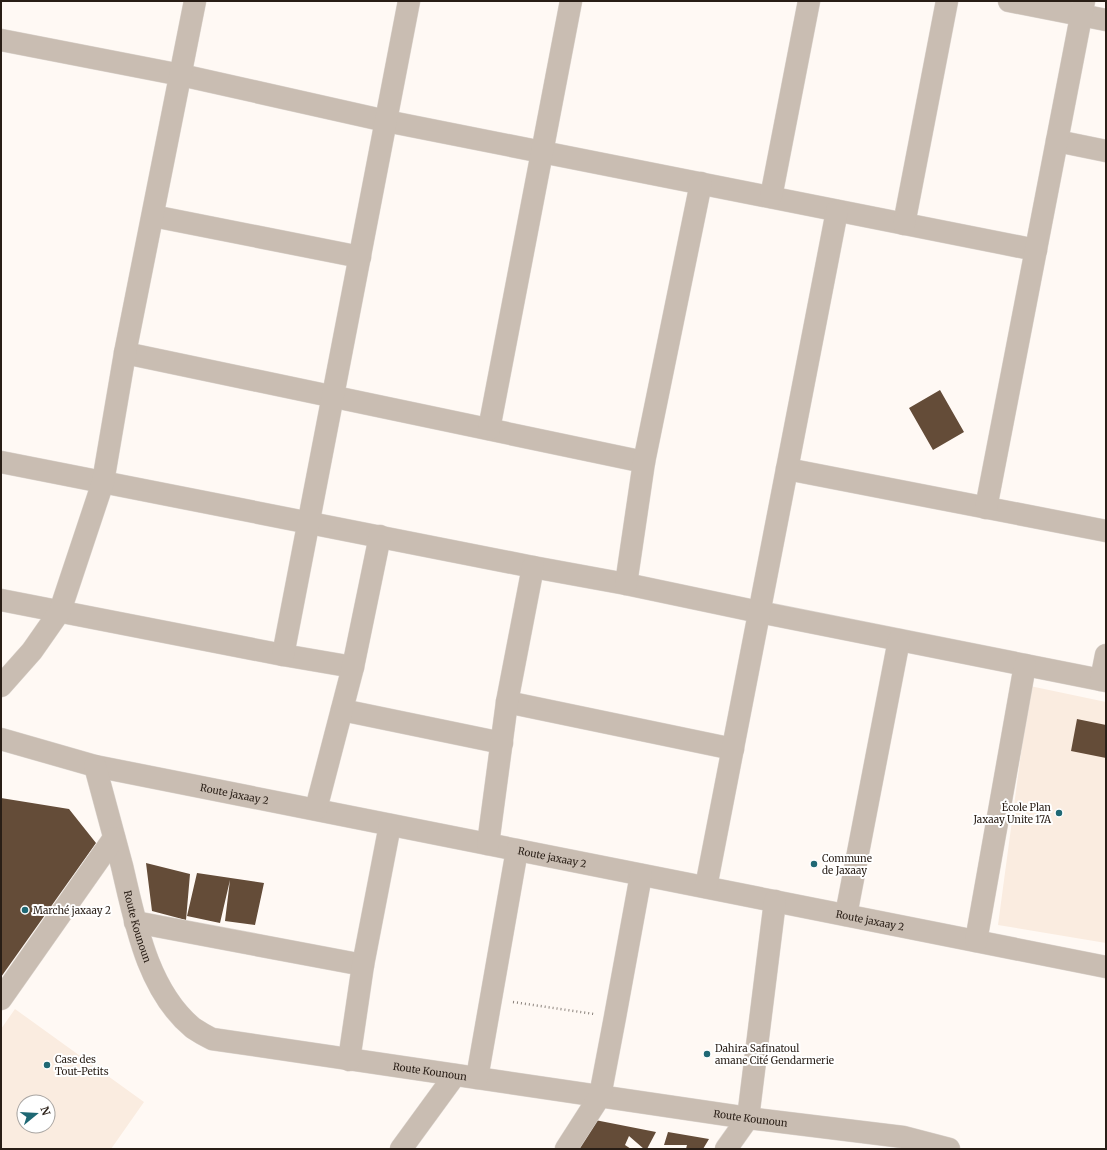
<svg xmlns="http://www.w3.org/2000/svg" width="1107" height="1150" viewBox="0 0 1107 1150" font-family="Merriweather,serif">
<style>
.built{fill:#faece0;fill-rule:evenodd}
.building{fill:#644c38}
.lines{fill:none;stroke-linecap:round;stroke-linejoin:round}
.minor-casing{stroke:#ddd6d0;stroke-width:23}
.path{stroke:#8b837c;stroke-width:2.5;stroke-dasharray:1 3;stroke-linecap:butt}
.minor{stroke:#c9bdb2;stroke-width:22}
.poi-dot{fill:#1f6874;stroke:#fff;stroke-width:1.5}
.labels{text-anchor:middle;stroke-width:4;stroke-linejoin:round;paint-order:stroke}
.street-label{font-size:10px;fill:#291e16;stroke:#fff}
.poi-label{font-size:10px;fill:#291e16;stroke:#fff;text-anchor:start}
</style>
<rect width="100%" height="100%" fill="#fff9f4"/>
<path class="built" d="M1030,686L1106,702V943L998,925Z
M15,1009L144,1102L111,1149H1V1029ZM24,1102H48V1126H24Z"/>
<path class="building" d="M940,390L964,432L933,450L909,408Z
M1077,719L1106,725V758L1071,751Z
M1,798L69,809L96,843L1,977Z
M146,863L190,874L186,920L152,911Z
M197,873L264,883L255,925L225,921L230,880L220,923L187,916Z
M595,1120L656,1132L647,1149H644L629,1136L625,1145L631,1149H576Z
M668,1132L709,1139L703,1149H686L687,1145H664Z"/>
<g class="lines">
<g class="minor-casing">
<g id="minor">
<path d="M1009,1L1106,20"/>
<path d="M1,40L181,75L386,121L1036,250"/>
<path d="M1057,141L1106,151"/>
<path d="M771,197L809,1"/>
<path d="M153,216L360,257"/>
<path d="M904,224L947,1"/>
<path d="M125,353L644,462"/>
<path d="M489,429L571,1"/>
<path d="M1,462L533,567L626,584L759,612L1106,681"/>
<path d="M787,469L1106,531"/>
<path d="M986,508L1084,1"/>
<path d="M626,584L644,462L701,183"/>
<path d="M1,600L283,655L353,667"/>
<path d="M283,655L409,1"/>
<path d="M1101,680L1106,655"/>
<path d="M1,686L32,651L60,611L103,482L125,353L195,1"/>
<path d="M507,702L733,749"/>
<path d="M342,710L502,743"/>
<path id="s1" d="M1,739L95,766L1106,967"/>
<path id="s2" d="M95,766C104,800 113,833 122,866C135,921 147,990 193,1028C199,1032 206,1036 212,1039L748,1118L903,1137L949,1149"/>
<path d="M316,809L353,667L380,536"/>
<path d="M488,844L507,702L533,567"/>
<path d="M706,887L837,211"/>
<path d="M846,915L899,640"/>
<path d="M135,922L363,965"/>
<path d="M976,941L1025,665"/>
<path d="M1,999L114,838"/>
<path d="M349,1060L363,965L390,825"/>
<path d="M477,1078L517,850"/>
<path d="M401,1149L455,1075"/>
<path d="M566,1149L600,1096L615,1017L641,875"/>
<path d="M726,1149L748,1118L775,901"/>
</g>
</g>
<path class="path" d="M513,1002L594,1014"/>
<use href="#minor" class="minor"/>
</g>
<g class="poi-dot">
<circle cx="1059" cy="813" r="4"/>
<circle cx="814" cy="864" r="4"/>
<circle cx="25" cy="910" r="4"/>
<circle cx="707" cy="1054" r="4"/>
<circle cx="47" cy="1065" r="4"/>
</g>
<g class="labels">
<g class="street-label">
<text dy="4" stroke="none"><textPath href="#s1" startOffset="240">Route jaxaay 2</textPath></text>
<text dy="4" stroke="none"><textPath href="#s1" startOffset="564">Route jaxaay 2</textPath></text>
<text dy="4" stroke="none"><textPath href="#s1" startOffset="888">Route jaxaay 2</textPath></text>
<text dy="4" stroke="none"><textPath href="#s2" startOffset="166">Route Kounoun</textPath></text>
<text dy="4" stroke="none"><textPath href="#s2" startOffset="526">Route Kounoun</textPath></text>
<text dy="4" stroke="none"><textPath href="#s2" startOffset="850">Route Kounoun</textPath></text>
</g>
<g class="poi-label">
<text x="1051" y="811" text-anchor="end">École Plan<tspan x="1051" dy="12">Jaxaay Unite 17A</tspan></text>
<text x="822" y="862">Commune<tspan x="822" dy="12">de Jaxaay</tspan></text>
<text x="33" y="914">Marché jaxaay 2</text>
<text x="715" y="1052">Dahira Safinatoul<tspan x="715" dy="12">amane Cité Gendarmerie</tspan></text>
<text x="55" y="1063">Case des<tspan x="55" dy="12">Tout-Petits</tspan></text>
</g>
</g>
<rect width="1107" height="1150" fill="none" stroke="#291e16" stroke-width="4"/>
<g transform="translate(36 1114) rotate(72)"><circle r="19" fill="#ffffff" stroke="#a9a5a2"/>
<path d="M0-3L7 15L0 10L-7 15Z" fill="#1f6874"/>
<text y="-6" font-size="11" font-weight="bold" text-anchor="middle" fill="#291e16">N</text>
</g>
</svg>
